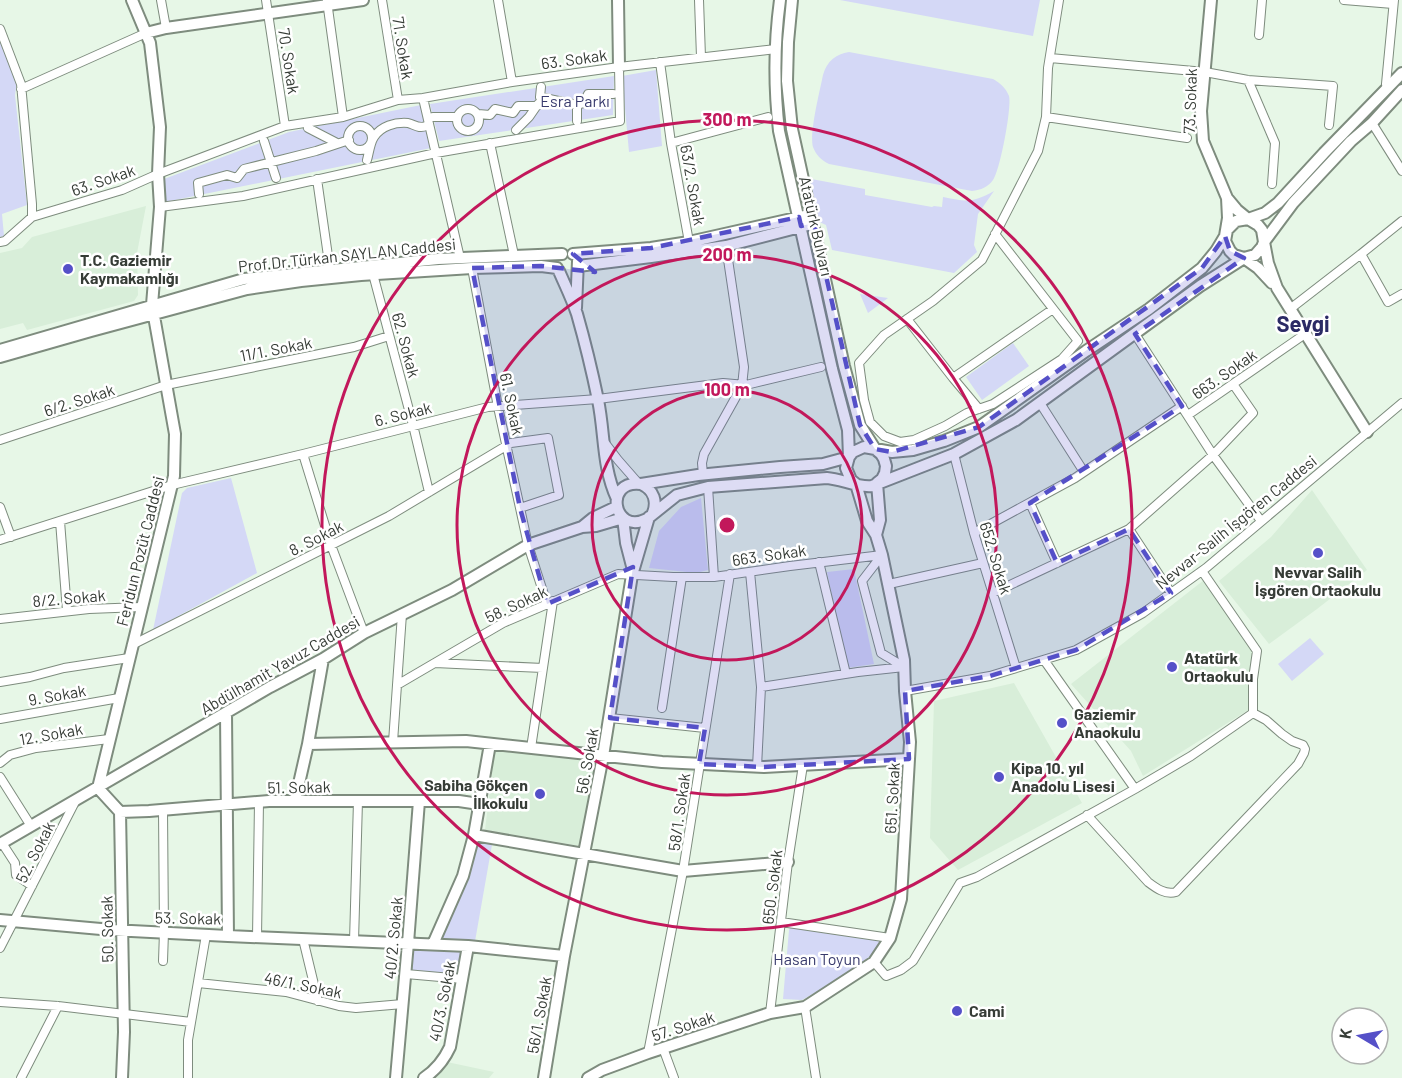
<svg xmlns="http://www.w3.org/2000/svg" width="1402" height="1078" viewBox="0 0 1402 1078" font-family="Barlow,sans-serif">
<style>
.built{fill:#d8eed9}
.green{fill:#d4d8f6}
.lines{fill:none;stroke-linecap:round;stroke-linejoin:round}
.street-casing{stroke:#7e8c7e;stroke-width:10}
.secondary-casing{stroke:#7e8c7e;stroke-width:14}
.street{stroke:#fff;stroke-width:8}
.secondary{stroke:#fff;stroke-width:10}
.marked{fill:#5550c8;fill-opacity:0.2;stroke:#5550c8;stroke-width:4.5;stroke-dasharray:12 8;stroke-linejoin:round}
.ring{fill:none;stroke:#c2185b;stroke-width:3}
.poi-dot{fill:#5550c8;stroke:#fff;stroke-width:2}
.labels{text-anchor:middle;stroke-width:5;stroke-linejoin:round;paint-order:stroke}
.street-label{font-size:16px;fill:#363c36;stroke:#fff}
.park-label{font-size:16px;fill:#393b6d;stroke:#fff}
.poi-label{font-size:16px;font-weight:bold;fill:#363c36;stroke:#fff;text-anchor:start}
.district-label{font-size:22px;font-weight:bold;fill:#2b2a65;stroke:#fff}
.centre{fill:#c2185b;stroke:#fff;stroke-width:3}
.ring-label{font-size:18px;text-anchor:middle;font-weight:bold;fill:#c2185b;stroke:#fff;stroke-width:5;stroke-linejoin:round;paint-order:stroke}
</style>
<rect width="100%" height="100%" fill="#e7f7e7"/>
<path class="built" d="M146,206L137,253L138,295L134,301L27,330L23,323L0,329V253L22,248L32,237Z
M1312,490L1367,570L1317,609L1269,644L1219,581L1271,537Z
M1204,580L1252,650L1250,709L1143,776L1131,751L1071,684Z
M1014,683L1082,803L958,870L930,838L934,701Z
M495,747L597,759L580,846L485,830Z
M447,1062L494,1072L489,1078H434Z"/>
<path class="green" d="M840,0H1040L1033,36Z
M0,40L17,80L15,95L27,205L2,214L4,236L0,237Z
M849,52L993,79C1000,83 1006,88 1009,96C1012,107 1000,171 993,180C988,187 981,190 972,191L829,164C821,160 816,155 813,147C809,134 820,90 823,75C827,61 836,54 849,52Z
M656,70L662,146L629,152L622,76Z
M614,76L613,115L439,141L430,104Z
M421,105L431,148L165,202L164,179L289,132Z
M806,178L865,189V195L932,207L934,206L942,207L943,197C968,202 972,203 994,191L978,214L974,245L977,252L954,273L832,250L826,225L815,220Z
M860,294L888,298L868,313Z
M1013,343L1029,366L982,400L966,377Z
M231,478L257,573L153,630L182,493L187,488Z
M701,498L708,570L696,573L649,568L659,531L681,507Z
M854,569L874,664L847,668L827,572Z
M1310,638L1324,654L1292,681L1278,664Z
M474,835L493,839L474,947L468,946L463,979L406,974L408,943L433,944Z
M791,926L888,942L846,975L802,1000L783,999L789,930Z"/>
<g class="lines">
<g class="street-casing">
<path id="street" d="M161,0L166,28
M266,0L285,126
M382,0L398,100
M498,0L512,82
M699,0L701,57
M1344,0L1393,4
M327,1L343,117
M0,29L21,84L32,204V217
M1259,35L1262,0
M1050,58L1205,72L1248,80L1333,86L1329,125
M660,62L671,143L689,242
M1248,80L1275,143L1272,184
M541,87L540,97L577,105
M1387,88L1386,84L1394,0
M21,89L146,33
M423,98L460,258
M457 120a11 11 0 1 1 22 0a11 11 0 1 1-22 0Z
M478,114L490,115L495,109L513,113L518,106H537
M433,117H457
M1046,117L1187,138
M577,121V105L584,103L588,94H613
M1372,123L1402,171
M348 138a12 12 0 1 1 24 0a12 12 0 1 1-24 0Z
M308,128L337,143
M516,130L529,117L538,104
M264,141L276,178
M490,143L514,255
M671,143L768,117
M367,160C369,153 370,143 374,137C381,126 395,122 408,123C415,125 419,129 426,126
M317,179L330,270
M199,194L198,183L227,175L237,178L244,169L316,151L349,140
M160,207L243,196L436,153L620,121L619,67
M1402,221L1361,254L1388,302L1402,294
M995,234L1078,341L1062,359L993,404L967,413L945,426L914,440L900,442L884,436L870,422L864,400L859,363L884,335L933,301L982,260L1038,151L1046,117L1048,68L1059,0
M0,242L5,241L32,217L122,190L158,174L285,126L343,117L398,100L423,98L512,82L619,67L776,49
M472,268L498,407L520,508L528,545L547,604
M373,274L413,425L429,492
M1290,309L1361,254
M907,319L953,378
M1135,334L1213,455L1261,521
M1040,403L1084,472
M979,409L953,378L1053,309
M1188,415L1305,334
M0,440L166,385L354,347L389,336
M605,443L618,460L639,484
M303,454L331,545L364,633
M954,454L974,533L1016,668
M703,475L702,463L704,454L742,386L744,367L726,246
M708,487L714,577L790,566L882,555
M1030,503L1057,563
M0,507L11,537
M60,521L67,611
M1129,529L1213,455L1253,413L1233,384
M974,533L1075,478L1182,406
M0,540L172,485L303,454L488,407L598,399L723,383L746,385L821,367
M819,562L846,674
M750,572L761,687L757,767
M889,584L983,563
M993,593L1129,529L1171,593
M0,619L89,609L141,607
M132,645L389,516L511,443L548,438L559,495L520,508
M1044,660L1135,789
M435,663L543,668
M0,682L30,677L64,668L129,658
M397,685L402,614
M761,687L858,672L904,667L881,653L862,581L882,555
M905,691L990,676L1076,650L1143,613L1206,568L1402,403
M662,708L682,577
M610,718L705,728
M0,719L119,698
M393,742L397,685L503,623L618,574L673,577H714
M531,748L553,601
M0,763L10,755L36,748L109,739
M0,777L31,826
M1087,815L1148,882C1156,888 1165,895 1176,892L1298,764L1304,753L1305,749L1303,745L1292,741L1282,734L1266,720L1253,713
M2,843L15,863L16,875L32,886
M781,922L890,938
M257,937L259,802
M303,939L318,1001
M354,941L358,801
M0,948L76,800
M163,961L164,932L163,810
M874,962L886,976L901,970L913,961L960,883L977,877L1135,789L1191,756L1253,713V679L1257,651L1202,571
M406,974L463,979
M198,983L286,992L339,1006L356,1008L403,1004
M0,1002L58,1006L191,1022
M805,1007L816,1078
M770,1013L788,862L803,765
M663,1048L674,1078
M648,1053L683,871L730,574
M21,1078L58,1006
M188,1078V1040L206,935"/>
</g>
<g class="secondary-casing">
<path id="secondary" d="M618,0L619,67
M792,0L788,42L787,81L792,129L844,366L860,425L875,449L881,454L884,459L886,466L885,473L882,479L877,483
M1211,0L1201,111L1203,141L1227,198L1228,218L1225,236L1216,251L1202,268L1149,309L1086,351L979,427L944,441L913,450L892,452L864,447L853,452L849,457L823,464L780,467L698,475L641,484C603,479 613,536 647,519L677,495L708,487L827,478C841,479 859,488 872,486L954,454L1016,420L1200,286L1244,258L1255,255L1262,247L1264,242L1262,230L1258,225L1248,219L1237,210L1227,198
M146,33L166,28L363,0
M573,254L651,248L689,242L805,216
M578,266L651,257L726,246L808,225
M559,271C565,285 572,299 577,314C585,342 592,371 598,400C605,434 602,467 617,499
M1272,283L1258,268L1244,258L1234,255L1230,251L1225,241L1227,230L1236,221L1248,219L1265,213L1278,203L1324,153L1402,73
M576,308L578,261
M0,350L244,279L438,259L562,254
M0,357L91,331L247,289L301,281L361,275L472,268L541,266L557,268
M1367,432L1277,288L1268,263L1264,242L1293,203L1351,141L1372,123L1402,90
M641,484C654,490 658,502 652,515
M623,518L626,543L633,570
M582,527L593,518L616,507
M876,535L880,520L877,483
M323,659L308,744L466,741L662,762L764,767L909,759
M490,744L474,835L683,871L788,862
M295,801L308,744
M120,812L149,811L269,801H459L479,804
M0,844L270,687L323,659L364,633L452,590L528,545L582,527L596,526L623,518
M0,920L112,930L228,936L226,713
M228,936L468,946
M433,944L463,876L474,835
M122,1078L124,1032L120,812L98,788L174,476L175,434L152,305L160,207L158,174L160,127L150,43L132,0
M396,1078L408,943L419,801
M424,1078C436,1070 444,1060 450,1047L468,946L564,956
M544,1078L564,956L603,756L632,575L649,517
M588,1078L602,1070L648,1053L770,1013L805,1007L874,962L890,938L901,899L909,759L910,742L905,691L904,660L882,555L876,535L867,521L856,484L851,480L846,468L849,457L848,430L832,369L779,131C774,87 774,44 780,0"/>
</g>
<use href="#street" class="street"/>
<use href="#secondary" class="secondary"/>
</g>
<path class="marked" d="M799,217L801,226L814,223L860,425L875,449L892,452L979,427L1202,268L1225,236L1230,251L1244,258L1135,334L1182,406L1030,503L1057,563L1129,529L1171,593L1076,650L990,676L905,691L909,759L764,767L699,764L705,728L610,718L633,567L547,604L520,508L472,268L541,266L595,272L573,254L651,248Z"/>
<g class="ring">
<circle cx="727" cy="525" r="135"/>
<circle cx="727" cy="525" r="270"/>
<circle cx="727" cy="525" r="405"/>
</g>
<g class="poi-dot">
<circle cx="68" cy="269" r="6"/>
<circle cx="1318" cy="553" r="6"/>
<circle cx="1172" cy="667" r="6"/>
<circle cx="1062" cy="723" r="6"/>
<circle cx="999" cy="777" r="6"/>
<circle cx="540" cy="794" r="6"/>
<circle cx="957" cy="1011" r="6"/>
</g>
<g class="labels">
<g class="street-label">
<text transform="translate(403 48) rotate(81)" y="6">71. Sokak</text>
<text transform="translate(574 59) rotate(-8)" y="6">63. Sokak</text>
<text transform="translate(289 61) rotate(81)" y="6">70. Sokak</text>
<text transform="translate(1190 101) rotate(-88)" y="6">73. Sokak</text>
<text transform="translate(103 180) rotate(-19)" y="6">63. Sokak</text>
<text transform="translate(693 185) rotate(80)" y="6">63/2. Sokak</text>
<text transform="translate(816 226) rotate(77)" y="6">Atatürk Bulvarı</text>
<text transform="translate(347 255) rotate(-6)" y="6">Prof.Dr.Türkan SAYLAN Caddesi</text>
<text transform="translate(406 345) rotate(75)" y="6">62. Sokak</text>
<text transform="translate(276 349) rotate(-11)" y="6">11/1. Sokak</text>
<text transform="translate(1224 374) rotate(-35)" y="6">663. Sokak</text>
<text transform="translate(79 400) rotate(-18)" y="6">6/2. Sokak</text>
<text transform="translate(512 404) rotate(78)" y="6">61. Sokak</text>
<text transform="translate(403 414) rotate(-14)" y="6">6. Sokak</text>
<text transform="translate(1236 522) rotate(-39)" y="6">Nevvar-Salih İşgören Caddesi</text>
<text transform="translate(316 538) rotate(-27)" y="6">8. Sokak</text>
<text transform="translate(140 551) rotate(-76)" y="6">Feridun Pozüt Caddesi</text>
<text transform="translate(769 555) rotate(-8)" y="6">663. Sokak</text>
<text transform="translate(996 558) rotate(73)" y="6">652. Sokak</text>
<text transform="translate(69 598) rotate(-5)" y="6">8/2. Sokak</text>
<text transform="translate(516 604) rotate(-25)" y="6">58. Sokak</text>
<text transform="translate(280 665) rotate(-30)" y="6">Abdülhamit Yavuz Caddesi</text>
<text transform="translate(57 695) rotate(-10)" y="6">9. Sokak</text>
<text transform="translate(51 734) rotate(-10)" y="6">12. Sokak</text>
<text transform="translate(587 761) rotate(-80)" y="6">56. Sokak</text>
<text transform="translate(299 787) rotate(-1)" y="6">51. Sokak</text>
<text transform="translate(892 798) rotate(-87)" y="6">651. Sokak</text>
<text transform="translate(679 812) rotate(-82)" y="6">58/1. Sokak</text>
<text transform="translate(35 852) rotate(-63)" y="6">52. Sokak</text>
<text transform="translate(772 887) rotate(-83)" y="6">650. Sokak</text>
<text transform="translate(188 918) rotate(1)" y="6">53. Sokak</text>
<text transform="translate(107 929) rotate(-91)" y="6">50. Sokak</text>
<text transform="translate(393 938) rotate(-85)" y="6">40/2. Sokak</text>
<text transform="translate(303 985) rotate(11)" y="6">46/1. Sokak</text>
<text transform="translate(442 1001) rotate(-79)" y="6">40/3. Sokak</text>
<text transform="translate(539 1015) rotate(-80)" y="6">56/1. Sokak</text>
<text transform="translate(683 1026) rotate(-18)" y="6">57. Sokak</text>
</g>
<g class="park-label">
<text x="575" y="107">Esra Parkı</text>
<text x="817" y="965">Hasan Toyun</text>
</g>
<g class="poi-label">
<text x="80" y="266">T.C. Gaziemir<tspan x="80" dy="18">Kaymakamlığı</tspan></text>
<text x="1318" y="578" text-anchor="middle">Nevvar Salih<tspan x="1318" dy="18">İşgören Ortaokulu</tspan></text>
<text x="1184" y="664">Atatürk<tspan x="1184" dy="18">Ortaokulu</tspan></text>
<text x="1074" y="720">Gaziemir<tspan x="1074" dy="18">Anaokulu</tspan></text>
<text x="1011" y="774">Kipa 10. yıl<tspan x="1011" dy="18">Anadolu Lisesi</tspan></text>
<text x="528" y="791" text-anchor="end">Sabiha Gökçen<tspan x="528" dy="18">İlkokulu</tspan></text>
<text x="969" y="1017">Cami</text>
</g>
<g class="district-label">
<text x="1303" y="332">Sevgi</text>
</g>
</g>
<circle cx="727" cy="525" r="9" class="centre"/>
<g class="ring-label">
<text x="727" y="126">300 m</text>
<text x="727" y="261">200 m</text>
<text x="727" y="396">100 m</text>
</g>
<g transform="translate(1360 1036) rotate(280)"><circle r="28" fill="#ffffff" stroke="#afb1af" stroke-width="1.5"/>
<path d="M0-4.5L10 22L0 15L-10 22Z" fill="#5550c8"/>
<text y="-9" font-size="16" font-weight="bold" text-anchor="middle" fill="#363c36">K</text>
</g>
</svg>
